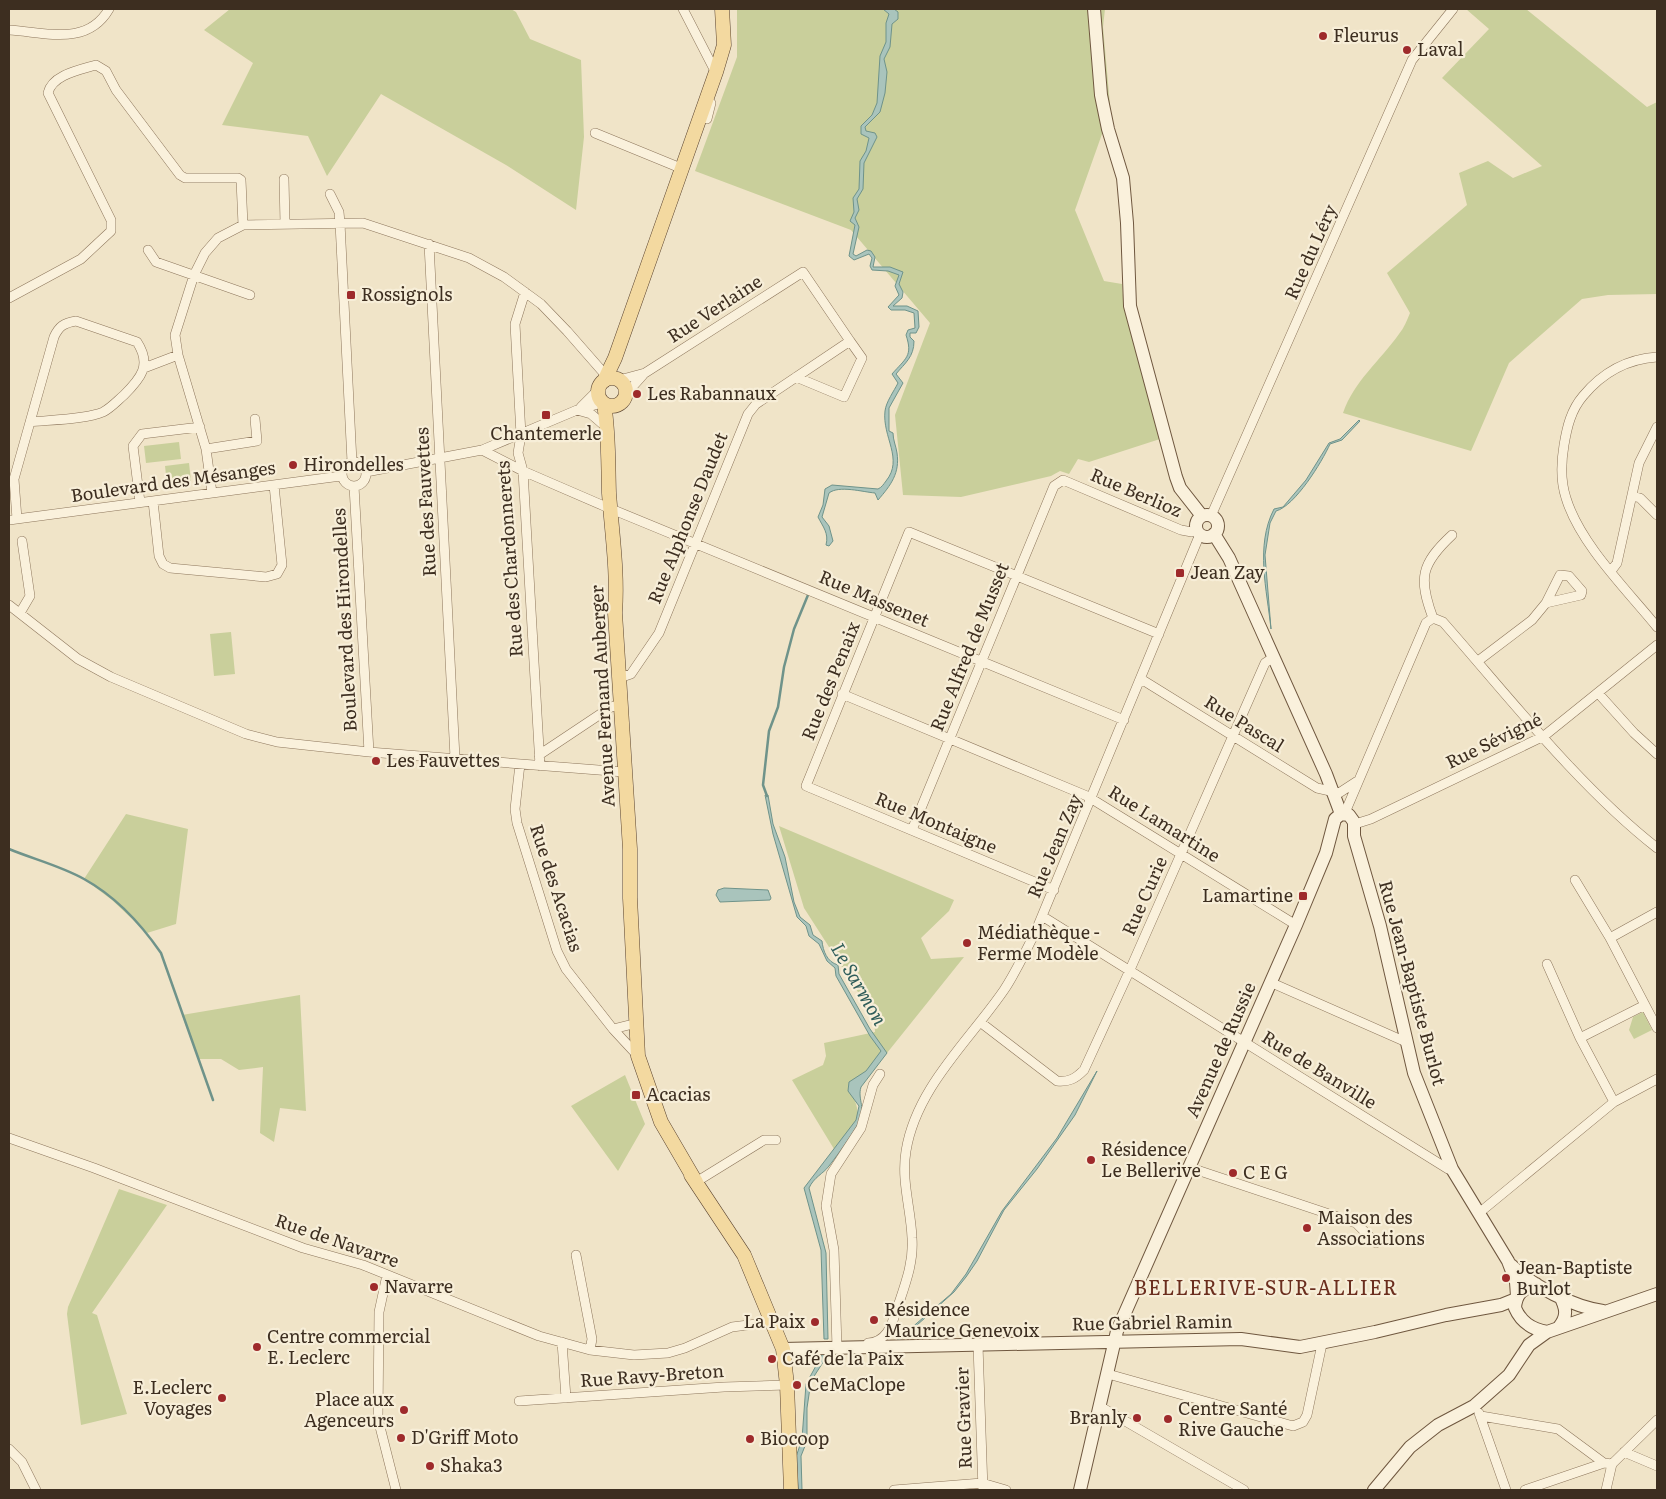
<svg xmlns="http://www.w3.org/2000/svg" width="1666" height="1499" viewBox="0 0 1666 1499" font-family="Literata,serif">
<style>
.green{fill:#c9cf9b}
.water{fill:#a9c4bc;stroke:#6f938a}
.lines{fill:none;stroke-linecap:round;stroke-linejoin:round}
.stream{stroke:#6f938a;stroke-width:2.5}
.street-casing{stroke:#8d765c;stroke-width:10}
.secondary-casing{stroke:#6f573f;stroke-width:14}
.primary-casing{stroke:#5b4430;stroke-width:15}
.street{stroke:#faf1dc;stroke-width:9}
.secondary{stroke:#faf1dc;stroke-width:12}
.primary{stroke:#f3d9a0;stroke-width:14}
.poi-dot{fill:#9e2a2b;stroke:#f7eed8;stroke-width:2}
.labels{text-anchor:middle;stroke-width:4.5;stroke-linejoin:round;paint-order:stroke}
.poi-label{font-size:18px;fill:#3d2e20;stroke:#f7eed8;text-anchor:start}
.street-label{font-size:18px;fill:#3d2e20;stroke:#f7eed8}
.water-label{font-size:19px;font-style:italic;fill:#2f5d5a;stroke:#f7eed8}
.quarter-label{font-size:20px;letter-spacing:1px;fill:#6b2e1e;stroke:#f7eed8}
</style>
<rect width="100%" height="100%" fill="#f0e4c8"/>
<path class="green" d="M230,9H511L516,12L530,39L581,60L584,137L576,210L506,165L381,94L327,176L308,136L222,125L253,63L204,30Z
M737,9H1105L1103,27L1111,116L1102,134L1075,210L1104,281L1122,284L1124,308L1160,439L1089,462L1078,459L1069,474L1060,471L1051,476L961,497L903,495L895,415L930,323L851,230L695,171L737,57Z
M1466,9H1526L1647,107L1657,102V294L1608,295L1582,299L1509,363L1471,451L1343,413C1354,381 1380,361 1399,334C1404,328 1407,320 1410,313L1387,273L1467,205L1459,173L1488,161L1513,178L1542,166L1442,78L1489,29Z
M179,442L181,459L146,463L144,446Z
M189,463L191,481L167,484L165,466Z
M231,632L235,674L214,676L210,634Z
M126,814L188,829L176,924L147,933L112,900L84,879Z
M779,826L954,900L949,911L921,938L931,959L964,957L887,1053L848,1087C867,1120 855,1122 834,1149L792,1080L823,1065L826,1056L824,1043L875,1032L874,1017L804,908Z
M300,995L306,1111L280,1108L274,1142L260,1133L263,1067L239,1070L221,1059H198L182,1015Z
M1643,1012L1652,1030L1634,1039L1629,1030L1633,1017Z
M625,1075L645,1124L618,1171L571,1106Z
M119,1189L167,1205L92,1313L97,1315L127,1414L81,1425L67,1314L68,1307Z"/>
<path class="water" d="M883,9H894L898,12V19L892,24L890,47L884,59L887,72L885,93L880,112L865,127L866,131L875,133L877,137L864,163L863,189L857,199L859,210L855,218L859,227L853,254L856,256L867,250L871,251L875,257L873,267H890L903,272L899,284L903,292L902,298L893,306H907L918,311L919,327L916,333H910V337L914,341C914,357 905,363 896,374L903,383L889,408V431L893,433C893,440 896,446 897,453C900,473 891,485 878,500L875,493C863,492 839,485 829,493L822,517L829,526L833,541L829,546L826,545C829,533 823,527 818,517L823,505L825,489L832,485L878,489C882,487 883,485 886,481C904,459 882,437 885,411C886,402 894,391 898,383L892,374C906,358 913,356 906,335L908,330L915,328L914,313L905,310H891L888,307L899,295L895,286L899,275L888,271L872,270L870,266L872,258L869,254L854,260L849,256L855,225L850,221L854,212L853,198L859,189L860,161L866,151L869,138L861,134V126L872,115L877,103L880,56L886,42V23L889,14Z
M1359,420L1360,421L1342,440L1330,444C1322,462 1295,506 1276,511L1270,523L1265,555L1271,629C1267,590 1255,546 1274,509L1283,507L1306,480L1329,443L1340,439Z
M765,795H768L773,824L785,857L794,902L800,917L810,925L813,935L822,941C823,951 827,962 838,965L839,974L870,1029L887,1053L861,1087C857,1100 867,1108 858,1124C850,1138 839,1153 829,1166C823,1174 814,1177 809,1188L826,1253L828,1339H824L821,1250L804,1188L856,1120L859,1106L848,1091L849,1082L866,1071L881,1051L870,1036L836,976L835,968L827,961L819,944L809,936L806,926L797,917L773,834Z
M724,888L768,890L771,898L770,900L720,902L716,895L718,890Z
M1097,1071L1075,1115L1037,1169L1004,1210L977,1261L966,1277L954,1292L898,1342L896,1341L951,1294L966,1274L1002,1211L1057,1138Z
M823,1353H829L811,1381L807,1408V1441L801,1456L802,1490H798L796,1457L802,1439L806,1384Z"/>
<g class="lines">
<path class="stream" d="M767,796L763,785L769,731L778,707L784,667L794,629L808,595
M9,849C33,859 61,866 84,879C115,896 141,924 161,953L213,1100"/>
<g class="street-casing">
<path id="street" d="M683,9L716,73
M9,30C45,32 87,47 109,9
M707,119L711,103
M595,133L683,169
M284,179L285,224
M330,194L339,212L340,223L352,462
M429,244L455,758
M148,250L156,262L250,295
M525,292L515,324L521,435L518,453L523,471L540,766
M9,298L81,259L111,231V220L48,93C52,75 79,70 96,65L106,71L116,90L180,175L185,178H238L241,180L243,225
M1657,357C1627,359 1602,373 1583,396C1571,410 1567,427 1564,445C1561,463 1560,480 1566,498C1580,544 1627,590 1657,627
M144,368L178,355
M796,377L844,397L862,358L850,341
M626,394L643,375
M581,407L597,391
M577,410L591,414L606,427
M206,449L257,441L255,419
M482,450L523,471L604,506L1124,720
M342 474a12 12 0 1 1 24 0a12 12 0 1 1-24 0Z
M366,472L482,450L577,410L602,403
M354,486L369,752
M212,493L206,449L178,355L175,335L194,275L205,253L218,238L243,225L363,223L469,258L504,277L541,304L567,331L609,379
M1632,496L1640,498L1657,515
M153,501L159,556L163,564L170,568L266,577L277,574L282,565L274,485
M140,502L133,446L142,434L200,427
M1211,516L1412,60L1453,9
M17,519L14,479L54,337C59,326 64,323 76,321L137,342C152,365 141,378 124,395C117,401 111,408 103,412C88,419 49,420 30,422
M9,520L341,476
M1611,571L1617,563L1639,463L1657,427
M9,605L78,659L111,677L246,734L277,742L369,752L624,772
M20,613L30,596L22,541
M1433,618L1443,622C1509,697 1579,787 1657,848
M1433,618C1418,578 1421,564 1452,535
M1478,661L1532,620L1546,603L1560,575L1569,576L1582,591L1581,595L1546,603
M619,678L631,674L659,633L748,414L756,404L850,341L803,272L645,373L619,380
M1141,679L1317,788L1339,793L1359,780
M1598,693L1634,733L1657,754
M842,694L1087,796L1296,925
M539,755L611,707L620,705
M520,764L515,809L517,823L557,951L566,969L613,1029L638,1056
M1347,814V808L1426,623L1433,618
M1355,824L1371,819L1544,736L1657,645
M912,830L1054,486L1063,480L1181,530L1192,532L1197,530
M1575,880L1610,938L1657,1028
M1054,890L806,786L909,532L1159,634
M1042,916L1448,1169H1452
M1610,938L1657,912
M1547,964L1580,1038L1614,1102
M1270,982L1406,1042
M980,1022L1057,1081C1069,1082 1075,1079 1084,1070L1129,972L1265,663L1274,657
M613,1029L629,1025
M1580,1038L1645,1005
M9,1138L94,1168L303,1248L363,1265L539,1336L590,1350L634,1355L668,1353L685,1348L732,1327L772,1322
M1188,1170L1194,1169L1356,1223L1376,1243
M696,1182L764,1140H776
M1479,1213L1614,1102L1657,1079
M576,1255L592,1339L590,1350
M387,1275L379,1312L378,1419L396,1490
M562,1342L566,1398
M868,1343C886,1342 891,1327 896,1312C904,1287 914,1264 912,1238C911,1209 901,1181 906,1151C916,1088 969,1041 1004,990C1016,972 1025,952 1035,933L1200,534
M978,1345L983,1490
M837,1348L834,1250L826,1206L831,1174L861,1128L873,1085L880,1074
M1108,1374L1293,1426L1303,1422L1307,1415L1322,1344
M519,1401L724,1387L787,1385
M1101,1407L1244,1490
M1479,1413L1506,1490
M1481,1416L1558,1429L1604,1463
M9,1449L22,1462L36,1490
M1624,1452L1657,1466
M894,1490L982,1483L1006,1490
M1525,1490L1604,1463L1612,1464
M1606,1490L1612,1464L1657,1420"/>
</g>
<g class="secondary-casing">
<path id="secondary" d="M1094,9L1101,95L1108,129L1123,178L1127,223L1130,306L1176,477L1180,488L1202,516
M1196 526a11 11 0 1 1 22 0a11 11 0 1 1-22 0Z
M1214,534L1229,558L1326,774L1341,814
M1511,1265C1532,1286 1574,1307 1603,1311
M1536,1284C1523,1289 1516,1293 1515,1308C1521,1322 1531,1329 1547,1332L1657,1294
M1559,1327C1568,1316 1566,1308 1560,1296
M783,1349L1241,1339L1300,1347L1375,1332L1446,1315L1501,1305L1516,1299
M1080,1490L1117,1331L1296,925L1326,853L1335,819L1341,814L1349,815L1354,822V836L1380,926L1414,1073L1452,1169L1508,1261L1516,1282L1517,1296
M1374,1490L1410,1447L1438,1425L1474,1406L1509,1375L1529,1345L1547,1332"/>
</g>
<g class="primary-casing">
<path id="primary" d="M598 392a14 14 0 1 1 28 0a14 14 0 1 1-28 0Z
M604,381L615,358L716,72L724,45L722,9
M604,404C609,434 608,463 609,493C612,534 618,573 615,613L630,849V898L638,1056L661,1122L696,1182
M691,1175L744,1255L783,1349L787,1385L791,1490"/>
</g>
<use href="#street" class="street"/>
<use href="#secondary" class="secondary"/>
<use href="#primary" class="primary"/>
</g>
<g class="poi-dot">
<circle cx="1323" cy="36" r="5"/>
<circle cx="1407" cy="50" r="5"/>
<rect x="346" y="290" width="10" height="10" rx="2.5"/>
<circle cx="637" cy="394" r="5"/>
<rect x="541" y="410" width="10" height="10" rx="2.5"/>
<circle cx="293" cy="465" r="5"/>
<rect x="1175" y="568" width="10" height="10" rx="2.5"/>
<circle cx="376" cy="761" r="5"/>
<rect x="1298" y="891" width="10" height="10" rx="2.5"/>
<circle cx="967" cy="943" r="5"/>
<rect x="631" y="1090" width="10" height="10" rx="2.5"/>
<circle cx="1091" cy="1160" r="5"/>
<circle cx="1233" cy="1173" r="5"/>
<circle cx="1307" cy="1228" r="5"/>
<circle cx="1506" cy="1278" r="5"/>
<circle cx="374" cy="1287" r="5"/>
<circle cx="874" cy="1320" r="5"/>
<circle cx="815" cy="1322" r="5"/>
<circle cx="257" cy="1347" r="5"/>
<circle cx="772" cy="1359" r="5"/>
<circle cx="797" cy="1385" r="5"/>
<circle cx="222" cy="1398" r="5"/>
<circle cx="404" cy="1410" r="5"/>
<circle cx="1137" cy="1418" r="5"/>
<circle cx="1168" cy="1419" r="5"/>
<circle cx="401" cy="1438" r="5"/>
<circle cx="750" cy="1439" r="5"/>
<circle cx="430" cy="1466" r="5"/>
</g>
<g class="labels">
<g class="poi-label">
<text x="1333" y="42">Fleurus</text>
<text x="1417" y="56">Laval</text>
<text x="361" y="301">Rossignols</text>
<text x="647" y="400">Les Rabannaux</text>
<text x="546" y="440" text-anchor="middle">Chantemerle</text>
<text x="303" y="471">Hirondelles</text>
<text x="1190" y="579">Jean Zay</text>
<text x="386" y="767">Les Fauvettes</text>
<text x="1293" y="902" text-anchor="end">Lamartine</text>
<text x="977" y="939">Médiathèque -<tspan x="977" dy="21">Ferme Modèle</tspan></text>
<text x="646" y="1101">Acacias</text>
<text x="1101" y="1156">Résidence<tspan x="1101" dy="21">Le Bellerive</tspan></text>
<text x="1243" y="1179">C E G</text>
<text x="1317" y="1224">Maison des<tspan x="1317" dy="21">Associations</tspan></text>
<text x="1516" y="1274">Jean-Baptiste<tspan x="1516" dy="21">Burlot</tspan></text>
<text x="384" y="1293">Navarre</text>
<text x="884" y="1316">Résidence<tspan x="884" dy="21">Maurice Genevoix</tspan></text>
<text x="805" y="1328" text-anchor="end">La Paix</text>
<text x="267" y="1343">Centre commercial<tspan x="267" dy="21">E. Leclerc</tspan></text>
<text x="782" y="1365">Café de la Paix</text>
<text x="807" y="1391">CeMaClope</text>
<text x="212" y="1394" text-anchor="end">E.Leclerc<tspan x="212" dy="21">Voyages</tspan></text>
<text x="394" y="1406" text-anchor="end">Place aux<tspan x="394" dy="21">Agenceurs</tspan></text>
<text x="1178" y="1415">Centre Santé<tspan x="1178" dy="21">Rive Gauche</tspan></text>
<text x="1127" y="1424" text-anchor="end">Branly</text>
<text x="411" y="1444">D'Griff Moto</text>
<text x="760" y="1445">Biocoop</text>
<text x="440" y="1472">Shaka3</text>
</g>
<g class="street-label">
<text transform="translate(1311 252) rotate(-66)" y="6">Rue du Léry</text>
<text transform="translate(715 309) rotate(-33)" y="6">Rue Verlaine</text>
<text transform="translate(173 482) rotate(-8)" y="6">Boulevard des Mésanges</text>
<text transform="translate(1136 493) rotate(23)" y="6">Rue Berlioz</text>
<text transform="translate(426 502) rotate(-93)" y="6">Rue des Fauvettes</text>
<text transform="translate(688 518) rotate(-68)" y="6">Rue Alphonse Daudet</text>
<text transform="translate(510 559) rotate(-94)" y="6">Rue des Chardonnerets</text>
<text transform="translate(874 599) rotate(23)" y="6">Rue Massenet</text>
<text transform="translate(345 620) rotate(-93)" y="6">Boulevard des Hirondelles</text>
<text transform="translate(970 647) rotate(-68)" y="6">Rue Alfred de Musset</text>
<text transform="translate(831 681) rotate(-68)" y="6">Rue des Penaix</text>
<text transform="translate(603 696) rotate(-93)" y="6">Avenue Fernand Auberger</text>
<text transform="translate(1244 724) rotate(32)" y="6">Rue Pascal</text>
<text transform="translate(1494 741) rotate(-26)" y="6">Rue Sévigné</text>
<text transform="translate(936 823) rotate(23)" y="6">Rue Montaigne</text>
<text transform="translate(1164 824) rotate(32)" y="6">Rue Lamartine</text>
<text transform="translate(1055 846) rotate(-67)" y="6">Rue Jean Zay</text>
<text transform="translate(556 888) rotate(72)" y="6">Rue des Acacias</text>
<text transform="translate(1145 896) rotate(-66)" y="6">Rue Curie</text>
<text transform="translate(1412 983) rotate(75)" y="6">Rue Jean-Baptiste Burlot</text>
<text transform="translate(1221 1050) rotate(-66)" y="6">Avenue de Russie</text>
<text transform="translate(1319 1070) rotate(32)" y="6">Rue de Banville</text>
<text transform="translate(337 1241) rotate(19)" y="6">Rue de Navarre</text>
<text transform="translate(1152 1323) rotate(-1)" y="6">Rue Gabriel Ramin</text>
<text transform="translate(652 1376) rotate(-4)" y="6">Rue Ravy-Breton</text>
<text transform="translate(964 1418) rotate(-92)" y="6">Rue Gravier</text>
</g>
<g class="water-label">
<text transform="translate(859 984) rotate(60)" y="7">Le Sarmon</text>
</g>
<g class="quarter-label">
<text x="1266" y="1295">BELLERIVE-SUR-ALLIER</text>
</g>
</g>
<rect width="1666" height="1499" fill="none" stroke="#3d2e20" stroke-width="20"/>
</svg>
